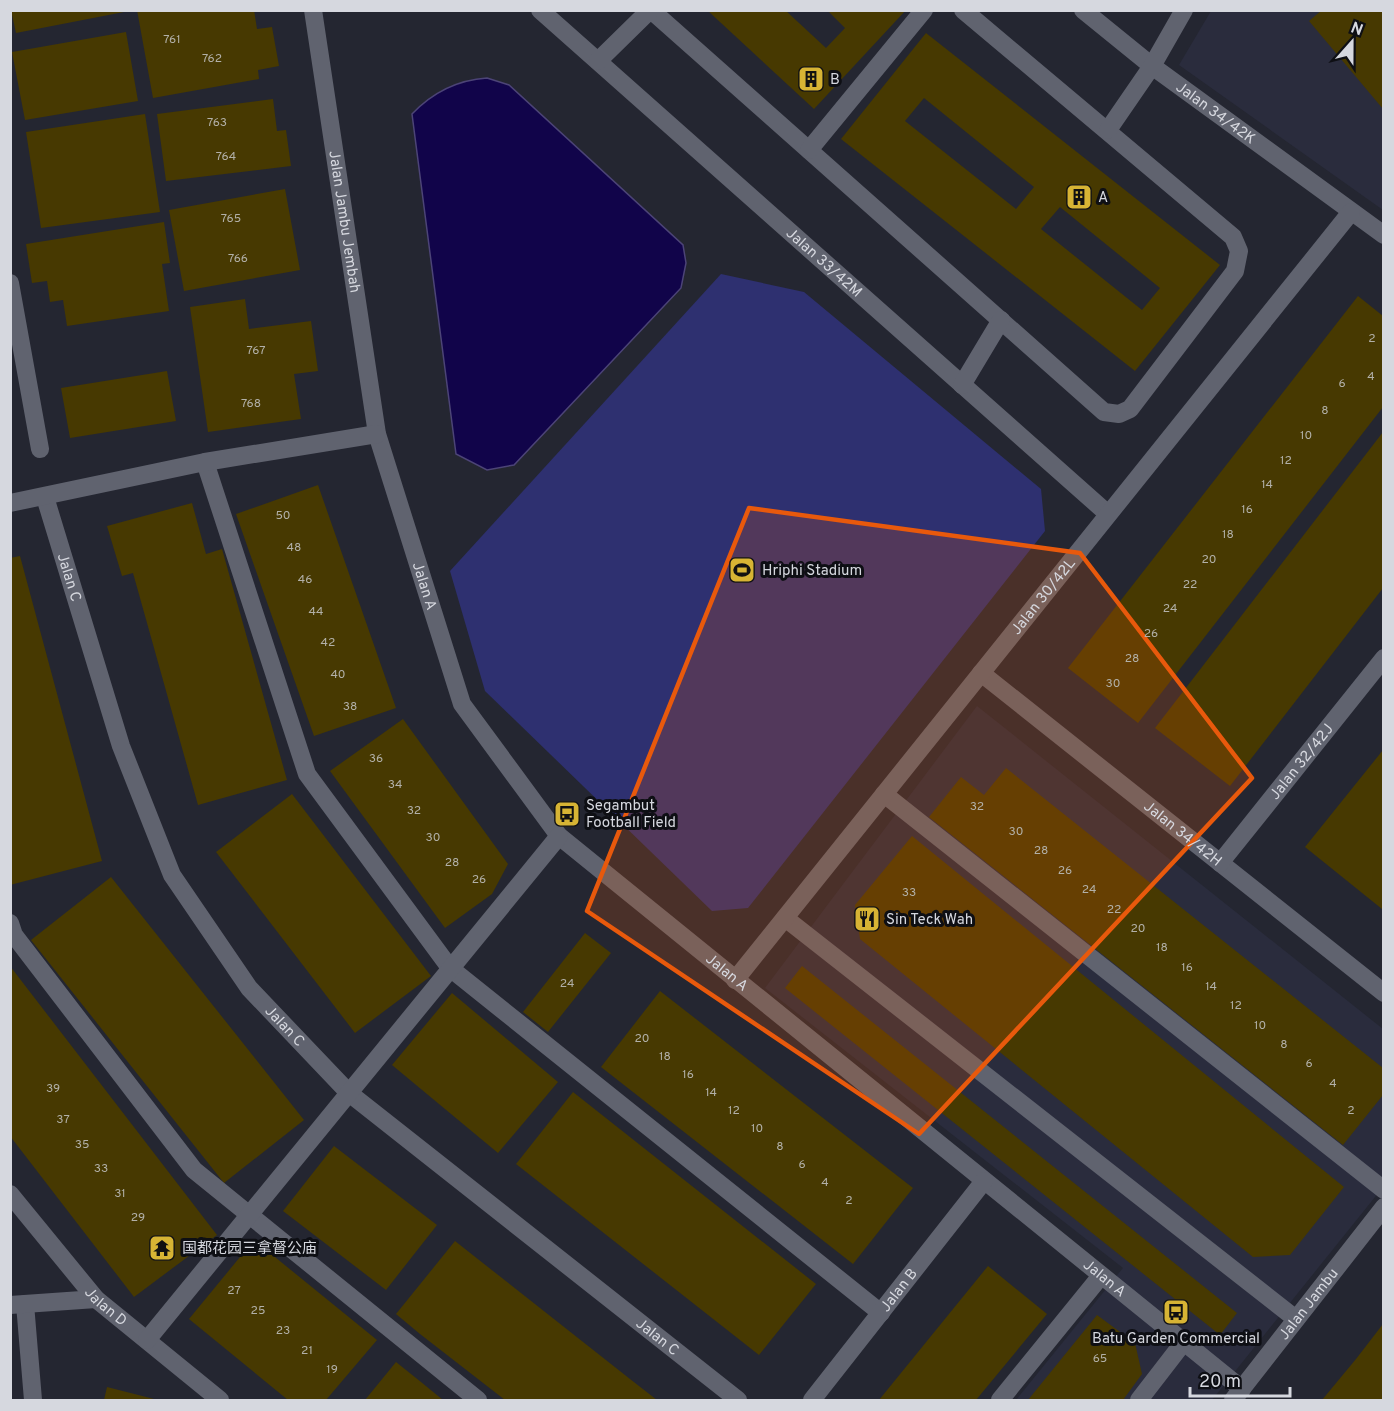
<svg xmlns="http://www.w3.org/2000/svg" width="1394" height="1411" viewBox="0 0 1394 1411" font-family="Overpass,'Noto Sans SC',sans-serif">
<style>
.built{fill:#2a2c3d}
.green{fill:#2e3070}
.water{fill:#11044a;stroke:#4c4477;stroke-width:1.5}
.building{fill:#473901;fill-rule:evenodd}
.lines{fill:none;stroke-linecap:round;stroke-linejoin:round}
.minor{stroke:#60636f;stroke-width:18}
.marked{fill:#e8590c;fill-opacity:0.2;stroke:#e8590c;stroke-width:4.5;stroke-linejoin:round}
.labels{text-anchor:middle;stroke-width:6;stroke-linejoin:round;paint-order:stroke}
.number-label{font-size:12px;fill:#b2b0a8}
.poi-label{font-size:15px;fill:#d6d8df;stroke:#0e0f14;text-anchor:start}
.street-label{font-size:15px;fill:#d6d8df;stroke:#0e0f14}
</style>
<rect width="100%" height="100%" fill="#242631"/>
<path class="built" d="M1211,11H1383V210L1179,65Z
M977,706L1383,1029V1187L1212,1400H1016L1123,1268L765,988Z"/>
<path class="green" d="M721,274L804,292L1041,489L1045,531L748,908L712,911L485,691L450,571Z"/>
<path class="water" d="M487,78L509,85L683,245L686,263L681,288L514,465L487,470L456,454L412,114C433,92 457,80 487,78Z"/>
<path class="building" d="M11,10H124V12L16,33Z
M137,10H254L257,29L272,27L279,66L258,70L259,79L153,98Z
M707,10H785L826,48L845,28L827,10H906L814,109Z
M1322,10H1383V109L1309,21Z
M126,32L138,101L25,120L12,52Z
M926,33L1220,265L1135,371L841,139ZM924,98L1034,187L1016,209L905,121ZM1060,207L1160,288L1142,310L1041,229Z
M273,99L277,131L286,130L291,166L166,181L157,114Z
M145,114L160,212L41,228L26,132Z
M285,189L300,270L184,291L169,210Z
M164,222L170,263L162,264L169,311L67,326L63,300L50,302L47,281L32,283L26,244Z
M1358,296L1383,316V407L1138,723L1068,668Z
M245,299L249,329L311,321L318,371L294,374L301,419L208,432L190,307Z
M167,371L176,421L70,438L61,388Z
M1383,432V588L1230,786L1155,728Z
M318,485L396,708L314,736L236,514Z
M192,503L206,554L222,549L287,780L198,805L133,573L122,576L107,526Z
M20,556L102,861L10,885V558Z
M403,719L508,864L492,894L445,928L330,771Z
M1383,750V907L1382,909L1305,847Z
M1006,768L1383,1068V1095L1343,1145L929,817L961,777L984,795Z
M292,794L431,976L355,1033L216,852Z
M912,836L1344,1187L1290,1255L1253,1257L860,939L855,905Z
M111,877L304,1120L224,1183L31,940Z
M585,933L611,953L548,1032L523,1012Z
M10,966L217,1235L134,1297L10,1136Z
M802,966L1237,1313L1220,1335L785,988Z
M660,991L913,1188L853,1264L601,1067Z
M452,993L558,1082L498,1153L392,1065Z
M573,1092L816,1284L759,1355L516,1164Z
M334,1146L437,1225L386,1290L283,1211Z
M254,1240L377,1340L326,1400H288L189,1319Z
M455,1241L630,1379L657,1400H505L420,1334L396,1314Z
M988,1266L1047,1314L976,1400H879Z
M1097,1315L1135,1343L1142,1374L1123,1400H1028Z
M1383,1324V1400H1322L1356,1359Z
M396,1362L421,1382L443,1400H365Z
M107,1387L158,1400H104Z"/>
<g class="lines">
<g class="minor">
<path id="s1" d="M313,10L377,434L462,704L559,836L1242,1389"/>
<path id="s2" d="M540,10L1108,514"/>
<path d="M651,10L1104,412L1119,414L1130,409L1235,271L1239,251L1233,237L963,10"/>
<path id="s3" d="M1083,10L1152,66L1384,235"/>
<path d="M598,61L650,10"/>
<path d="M1108,130L1152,66L1184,10"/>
<path d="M809,150L924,10"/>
<path d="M10,283L40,449"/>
<path d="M962,385L1001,320"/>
<path d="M205,462L307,774L450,968L881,1313"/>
<path id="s4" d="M45,497L121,746L172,875L249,988L349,1093L738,1400"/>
<path d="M10,503L205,462L377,434"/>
<path id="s5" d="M981,673L1384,993"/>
<path d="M884,794L1384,1190"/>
<path id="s6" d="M1220,863L1384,658"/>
<path d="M785,918L1296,1319"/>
<path d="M10,923L14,935L194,1170L478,1400"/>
<path id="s7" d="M735,980L1351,212"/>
<path id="s8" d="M10,1194L96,1299L220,1400"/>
<path d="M25,1304L33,1400"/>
<path d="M10,1305L96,1299"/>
<path d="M147,1340L559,836"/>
<path id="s9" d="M812,1400L984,1181"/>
<path d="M1000,1400L1100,1277"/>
<path d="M1139,1400L1183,1343"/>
<path id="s10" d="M1233,1400L1384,1207"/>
</g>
</g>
<path class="marked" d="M749,508L1080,553L1252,778L919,1134L587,911Z"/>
<defs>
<g id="building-square" transform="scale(1.35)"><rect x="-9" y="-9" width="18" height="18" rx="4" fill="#d7b434" stroke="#0e0f14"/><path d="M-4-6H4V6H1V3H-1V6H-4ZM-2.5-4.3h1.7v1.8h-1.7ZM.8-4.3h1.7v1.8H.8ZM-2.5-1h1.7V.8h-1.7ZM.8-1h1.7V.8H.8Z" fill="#111"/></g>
<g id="stadium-square" transform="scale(1.35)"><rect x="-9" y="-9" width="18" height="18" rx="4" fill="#d7b434" stroke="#0e0f14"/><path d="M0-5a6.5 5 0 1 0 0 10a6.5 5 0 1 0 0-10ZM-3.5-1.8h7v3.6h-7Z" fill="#111"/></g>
<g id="bus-square" transform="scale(1.35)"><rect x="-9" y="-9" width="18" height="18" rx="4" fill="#d7b434" stroke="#0e0f14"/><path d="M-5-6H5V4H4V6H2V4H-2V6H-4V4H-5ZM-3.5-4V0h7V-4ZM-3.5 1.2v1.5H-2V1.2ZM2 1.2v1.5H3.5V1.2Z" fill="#111"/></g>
<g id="restaurant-square" transform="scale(1.35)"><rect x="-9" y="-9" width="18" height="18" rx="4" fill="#d7b434" stroke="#0e0f14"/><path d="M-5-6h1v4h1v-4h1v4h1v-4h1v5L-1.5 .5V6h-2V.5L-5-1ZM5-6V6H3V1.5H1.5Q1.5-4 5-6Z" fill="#111"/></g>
<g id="temple-square" transform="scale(1.35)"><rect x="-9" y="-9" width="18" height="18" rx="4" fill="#d7b434" stroke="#0e0f14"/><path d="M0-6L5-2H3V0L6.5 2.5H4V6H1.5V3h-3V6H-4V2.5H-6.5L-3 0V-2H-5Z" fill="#111"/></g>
</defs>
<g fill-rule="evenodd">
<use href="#building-square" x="811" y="79"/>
<use href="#building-square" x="1079" y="197"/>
<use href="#stadium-square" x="742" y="570"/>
<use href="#bus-square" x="567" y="814"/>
<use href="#restaurant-square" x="867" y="919"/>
<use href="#temple-square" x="162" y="1248"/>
<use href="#bus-square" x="1176" y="1312"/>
</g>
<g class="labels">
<g class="number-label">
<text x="172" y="43">761</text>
<text x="212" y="62">762</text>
<text x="217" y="126">763</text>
<text x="226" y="160">764</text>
<text x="231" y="222">765</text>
<text x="238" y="262">766</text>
<text x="1372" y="342">2</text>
<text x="256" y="354">767</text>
<text x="1371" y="380">4</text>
<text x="1342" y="387">6</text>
<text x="251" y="407">768</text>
<text x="1325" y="414">8</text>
<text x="1306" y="439">10</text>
<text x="1286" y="464">12</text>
<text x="1267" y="488">14</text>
<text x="1247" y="513">16</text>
<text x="283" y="519">50</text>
<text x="1228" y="538">18</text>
<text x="294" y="551">48</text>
<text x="1209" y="563">20</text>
<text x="305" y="583">46</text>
<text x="1190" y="588">22</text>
<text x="1170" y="612">24</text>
<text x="316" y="615">44</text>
<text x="1151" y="637">26</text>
<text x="328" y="646">42</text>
<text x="1132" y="662">28</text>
<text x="338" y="678">40</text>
<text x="1113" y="687">30</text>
<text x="350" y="710">38</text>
<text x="376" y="762">36</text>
<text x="395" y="788">34</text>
<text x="977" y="810">32</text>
<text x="414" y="814">32</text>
<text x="1016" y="835">30</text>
<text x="433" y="841">30</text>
<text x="1041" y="854">28</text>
<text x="452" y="866">28</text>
<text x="1065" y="874">26</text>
<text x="479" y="883">26</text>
<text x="1089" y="893">24</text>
<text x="909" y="896">33</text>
<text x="1114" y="913">22</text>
<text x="1138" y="932">20</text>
<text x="1162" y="951">18</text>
<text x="1187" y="971">16</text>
<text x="567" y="987">24</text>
<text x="1211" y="990">14</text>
<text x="1236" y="1009">12</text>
<text x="1260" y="1029">10</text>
<text x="642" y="1042">20</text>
<text x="1284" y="1048">8</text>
<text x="665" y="1060">18</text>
<text x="1309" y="1067">6</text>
<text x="688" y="1078">16</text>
<text x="1333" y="1087">4</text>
<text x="53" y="1092">39</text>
<text x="711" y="1096">14</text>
<text x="734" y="1114">12</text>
<text x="1351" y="1114">2</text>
<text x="63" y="1123">37</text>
<text x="757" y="1132">10</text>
<text x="82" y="1148">35</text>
<text x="780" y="1150">8</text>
<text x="802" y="1168">6</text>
<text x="101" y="1172">33</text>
<text x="825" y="1186">4</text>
<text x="120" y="1197">31</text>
<text x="849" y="1204">2</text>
<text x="138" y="1221">29</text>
<text x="234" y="1294">27</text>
<text x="258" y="1314">25</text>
<text x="283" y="1334">23</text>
<text x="307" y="1354">21</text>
<text x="1100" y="1362">65</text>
<text x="332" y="1373">19</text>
</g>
<g class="poi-label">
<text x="830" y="84">B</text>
<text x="1098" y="202">A</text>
<text x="762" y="575">Hriphi Stadium</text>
<text x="586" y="810">Segambut<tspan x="586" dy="17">Football Field</tspan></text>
<text x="886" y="924">Sin Teck Wah</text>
<text x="182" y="1253">国都花园三拿督公庙</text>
<text x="1176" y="1343" text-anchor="middle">Batu Garden Commercial</text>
</g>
<g class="street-label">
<text dy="5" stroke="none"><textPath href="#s3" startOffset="168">Jalan 34/42K</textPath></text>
<text dy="5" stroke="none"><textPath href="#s1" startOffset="214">Jalan Jambu Jembah</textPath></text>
<text dy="5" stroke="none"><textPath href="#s2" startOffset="380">Jalan 33/42M</textPath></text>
<text dy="5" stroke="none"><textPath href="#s4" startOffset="84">Jalan C</textPath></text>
<text dy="5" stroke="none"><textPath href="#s1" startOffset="588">Jalan A</textPath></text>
<text dy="5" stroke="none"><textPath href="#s7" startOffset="492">Jalan 30/42L</textPath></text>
<text dy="5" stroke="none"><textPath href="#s6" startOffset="130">Jalan 32/42J</textPath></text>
<text dy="5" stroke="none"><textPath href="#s5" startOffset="258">Jalan 34/42H</textPath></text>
<text dy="5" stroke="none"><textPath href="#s1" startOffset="1092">Jalan A</textPath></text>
<text dy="5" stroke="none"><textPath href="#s4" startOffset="588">Jalan C</textPath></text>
<text dy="5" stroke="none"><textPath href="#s1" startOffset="1578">Jalan A</textPath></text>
<text dy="5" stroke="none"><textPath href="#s9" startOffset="140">Jalan B</textPath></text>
<text dy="5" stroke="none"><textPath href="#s10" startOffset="122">Jalan Jambu</textPath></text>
<text dy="5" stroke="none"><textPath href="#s8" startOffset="148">Jalan D</textPath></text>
<text dy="5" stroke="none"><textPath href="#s4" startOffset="1074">Jalan C</textPath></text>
</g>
</g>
<rect width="1394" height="1411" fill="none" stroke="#d6d8df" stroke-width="24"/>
<g transform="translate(1352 42) rotate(21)" stroke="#0e0f14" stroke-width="4.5" paint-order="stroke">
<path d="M0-4.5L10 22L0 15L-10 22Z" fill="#d6d8df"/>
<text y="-9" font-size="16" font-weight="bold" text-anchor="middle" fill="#d6d8df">N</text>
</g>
<path d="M1190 1387v9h100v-9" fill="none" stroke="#d6d8df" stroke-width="3"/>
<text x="1199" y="1387" font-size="18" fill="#d6d8df" stroke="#0e0f14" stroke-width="4.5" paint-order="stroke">20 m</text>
</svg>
